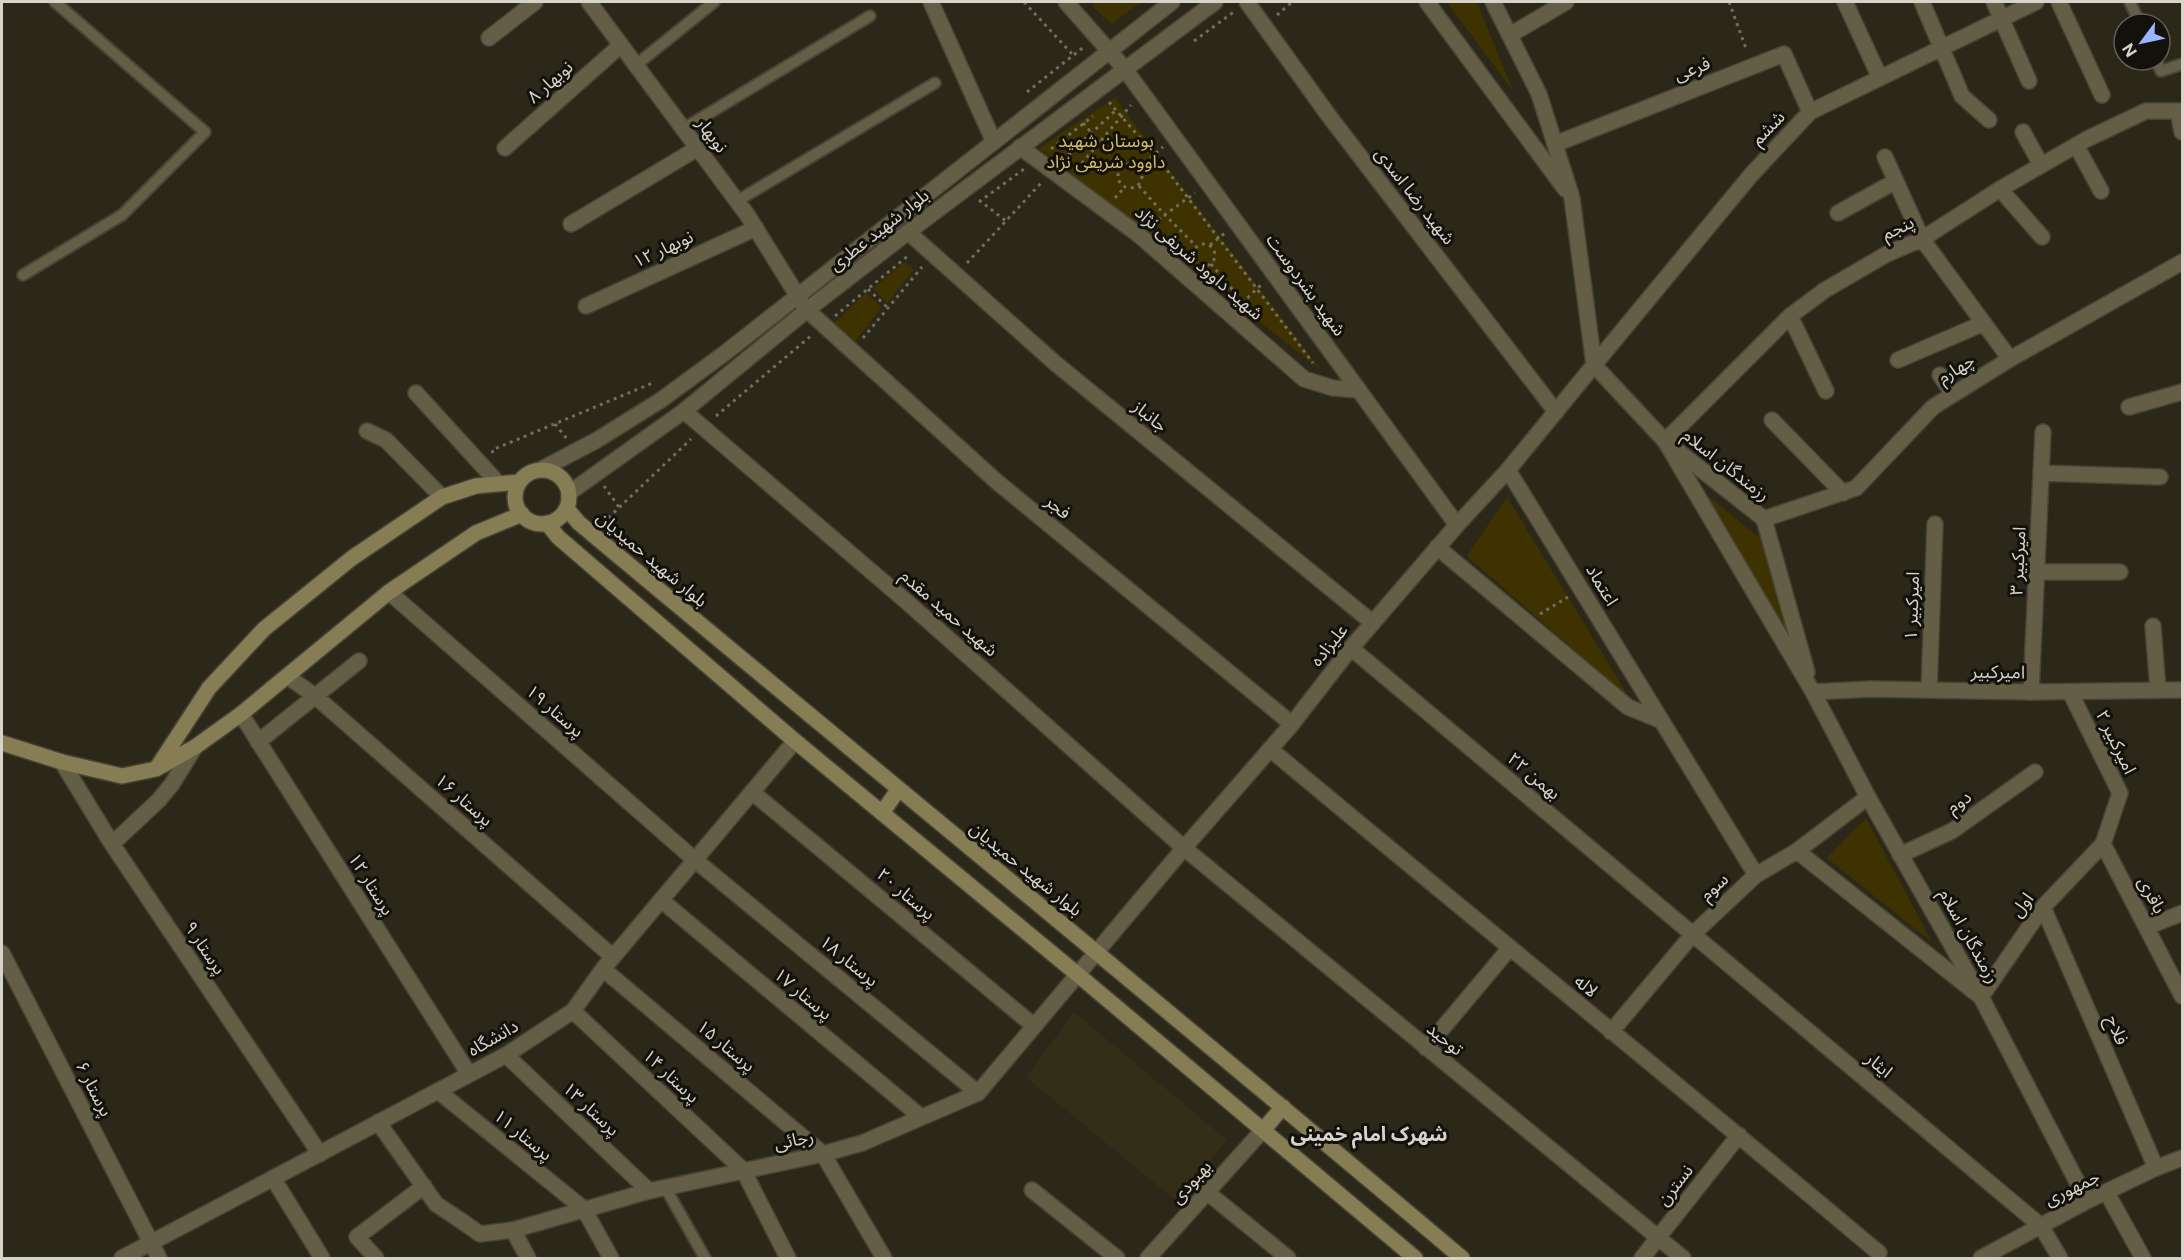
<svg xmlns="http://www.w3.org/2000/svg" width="2184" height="1260" viewBox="0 0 2184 1260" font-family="'Public Sans','Noto Sans Arabic',sans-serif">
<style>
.built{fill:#332e18}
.green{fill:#3e3200}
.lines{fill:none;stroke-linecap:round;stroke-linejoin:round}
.service-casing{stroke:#474435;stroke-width:14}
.minor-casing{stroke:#474435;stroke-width:18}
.tertiary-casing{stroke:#474435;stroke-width:18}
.secondary-casing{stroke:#474435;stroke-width:18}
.path{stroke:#716e61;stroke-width:3;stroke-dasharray:3 4.5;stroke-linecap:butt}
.service{stroke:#655e46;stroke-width:10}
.minor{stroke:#655e46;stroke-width:15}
.tertiary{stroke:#655e46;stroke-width:15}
.secondary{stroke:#877d55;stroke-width:15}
.labels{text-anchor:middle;stroke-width:6;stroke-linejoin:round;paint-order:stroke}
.street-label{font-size:18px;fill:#d6d4ca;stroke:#13110b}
.park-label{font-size:18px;fill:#d5be64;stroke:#13110b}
.neighbourhood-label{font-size:20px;font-weight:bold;fill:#d6d4ca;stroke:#13110b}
</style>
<rect width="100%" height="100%" fill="#2c2819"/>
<path class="built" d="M1074,1012L1227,1140L1175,1200L1026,1077Z"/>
<path class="green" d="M1097,2H1141L1112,24L1092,6Z
M1447,2H1477L1513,91Z
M1115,98L1321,370L1039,148Z
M905,262L914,270L887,303L873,288Z
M866,293L882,307L852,345L831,326Z
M1694,484L1762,540L1789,639Z
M1507,497L1630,699L1467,556Z
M1866,818L1932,942L1827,858Z"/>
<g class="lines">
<g class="service-casing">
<path id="service" d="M2130,2L2140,24
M2156,60L2161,71L2182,64
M636,65L714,2
M683,129L870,16
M737,201L935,83
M23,275L122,215L205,132L55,2
M665,1187L705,1258"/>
</g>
<g class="minor-casing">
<path id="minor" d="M931,2L993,140
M1066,2L1124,68L1457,525
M1247,2L1329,116L1556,412
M1845,2L1880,78
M1922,2L1962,96L1989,120
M1994,2L2029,81
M2059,2L2102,95
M1510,35L1566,2
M489,38L535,2
M2178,111L2182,132
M2023,132L2041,165
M1555,144L1784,54L1810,112
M2076,145L2101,191
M1020,147L1139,235L1304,379L1333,388L1359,390
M505,148L621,45
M1885,157L1922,239L2010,359
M2000,189L2042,237
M1838,213L1896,181
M571,224L698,148
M908,232L1055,363L1373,623
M586,306L756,228
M807,310L996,481L1292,724
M1790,316L1826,391
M1898,360L1984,323
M1594,365L1751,175L1810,112L2036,2
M1940,375L1953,394
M416,393L499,484
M2129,407L2182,392
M684,411L907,602L1184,848L1683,1258
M1772,420L1843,493
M367,431L386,440L442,497
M1665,441L1790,316L1825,290L1887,254L1922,239L2000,189L2087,139L2146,111H2182
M1508,470L1756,875
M2041,473L2160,477
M1764,519L1856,488L1933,407L2010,359L2182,262
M1437,547L1628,707L1662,721
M2037,572H2120
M389,592L695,860L978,1093
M2153,626L2158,690
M1351,648L2041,1226L2060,1258
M287,676L315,696L613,957
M1929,690L1935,524
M2031,692L2043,432
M241,714L469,1074
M258,742L359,661
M1270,749C1472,918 1677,1083 1879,1253
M62,762L112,844L320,1154
M752,792L1034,1026
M112,844L159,800L172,784L195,747
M2103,844L2182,996
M1797,851L1981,997L2043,907L2103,844L2120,793L2070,692
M1900,855L1952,831L2035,772
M661,900L921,1117
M2043,907L2156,1168
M2147,927L2182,913
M2,953L159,1258
M603,969L823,1154L884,1258
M573,1011L743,1170L788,1258
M1611,1032L1693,934L1756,875L1797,851L1868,797
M1426,1048L1509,949
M506,1055L649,1191
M438,1091L584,1209L611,1258
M378,1122L436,1204L463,1222
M273,1178L322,1258
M1032,1190L1117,1258
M1208,1193L1288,1258
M2107,1193L2143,1258
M513,1230L528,1258
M376,1258L357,1237L424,1186
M1642,1258L1739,1135"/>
</g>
<g class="tertiary-casing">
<path id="tertiary" d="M589,2L748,216L802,303
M1427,2L1565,189
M1493,2L1539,94L1572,198L1594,365L1665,441L1764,519L1807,672
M1665,441L1813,692L1868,797L1981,997L2087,1201
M542,469L597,440L661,400L725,353L1172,2
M569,493L684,411L807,310L908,232L1215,2
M1813,692L1871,689L2031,692L2182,690
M463,1222L480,1234L513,1230L649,1191L823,1154L862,1143L978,1093L1184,848L1292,724L1351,648L1457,525L1508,470L1594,365
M122,1258L506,1055L573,1011L603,969L795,741
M1148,1258L1263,1130
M1981,1258L2087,1201L2156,1168L2182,1158"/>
</g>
<g class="secondary-casing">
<path id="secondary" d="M515 497a27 27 0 1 1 54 0a27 27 0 1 1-54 0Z
M567,509L579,523C873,769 1170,1011 1462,1258
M547,523L558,537L795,741L1077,974L1415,1258
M2,743L62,762L122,776L156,769L195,747L241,714L389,592L476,533L522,514
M158,766L209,688L264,629L352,558L442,497L476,486L519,482
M882,813L898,790
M1263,1130L1283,1107"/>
</g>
<path class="path" d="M1024,2L1073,55
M1729,2L1747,51
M1277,15L1292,2
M1194,41L1235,11
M1027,92L1085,46
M1109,102L1160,161L1313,363
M1083,123L1121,167
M1051,149L1093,116
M1063,160L1116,110
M1118 176a12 12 0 1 1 24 0a12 12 0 1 1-24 0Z
M1139,168L1163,147
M1077,169L1131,105
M1139,186L1164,214L1196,246
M1115,198L1124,188
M979,200L1006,221
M979,202L1024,169
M1152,224L1195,193
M1193 255a11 11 0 1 1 22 0a11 11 0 1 1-22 0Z
M1210,245L1225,233
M967,263L1042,182
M1211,264L1243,302
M868,289L888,308
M1242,303L1261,285
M835,316L909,255
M863,338L922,267
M716,416L812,335
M555,424L567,439
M493,453L492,450L655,382
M604,486L619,507
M603,523L691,439
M1540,614L1568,597"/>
<use href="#service" class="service"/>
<use href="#minor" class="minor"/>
<use href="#tertiary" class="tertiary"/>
<use href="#secondary" class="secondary"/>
</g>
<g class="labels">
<g class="street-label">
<text transform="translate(1692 69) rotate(-21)" y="6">فرعی</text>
<text transform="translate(550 82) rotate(-41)" y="6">نوبهار ۸</text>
<text transform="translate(1768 128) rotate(-46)" y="6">ششم</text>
<text transform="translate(712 135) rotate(53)" y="6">نوبهار</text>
<text transform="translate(1415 196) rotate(52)" y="6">شهید رضا اسدی</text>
<text transform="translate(1898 228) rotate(-25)" y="6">پنجم</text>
<text transform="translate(879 230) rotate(-38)" y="6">بلوار شهید عطری</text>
<text transform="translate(663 249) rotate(-25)" y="6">نوبهار ۱۲</text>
<text transform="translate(1199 263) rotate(41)" y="6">شهید داوود شریفی نژاد</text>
<text transform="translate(1306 285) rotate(54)" y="6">شهید بشردوست</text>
<text transform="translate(1956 369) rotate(-32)" y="6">چهارم</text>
<text transform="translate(1150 416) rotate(39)" y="6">جانباز</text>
<text transform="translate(1726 465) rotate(38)" y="6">رزمندگان اسلام</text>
<text transform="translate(1058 507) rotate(39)" y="6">فجر</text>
<text transform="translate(652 559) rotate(40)" y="6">بلوار شهید حمیدیان</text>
<text transform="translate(2018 561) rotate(-87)" y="6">امیرکبیر ۳</text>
<text transform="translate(1602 585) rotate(59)" y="6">اعتماد</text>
<text transform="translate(1912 606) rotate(-88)" y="6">امیرکبیر ۱</text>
<text transform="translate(949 613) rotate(41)" y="6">شهید حمید مقدم</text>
<text transform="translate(1329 645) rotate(-51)" y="6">علیزاده</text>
<text transform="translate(1998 672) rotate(1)" y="6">امیرکبیر</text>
<text transform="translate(555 711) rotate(41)" y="6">پرستار ۱۹</text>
<text transform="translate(2116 742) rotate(64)" y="6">امیرکبیر ۲</text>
<text transform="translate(1534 776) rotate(40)" y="6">۲۲ بهمن</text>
<text transform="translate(464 800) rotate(41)" y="6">پرستار ۱۶</text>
<text transform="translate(1959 802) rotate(-35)" y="6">دوم</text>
<text transform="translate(1026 869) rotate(39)" y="6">بلوار شهید حمیدیان</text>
<text transform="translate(371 884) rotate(58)" y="6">پرستار ۱۲</text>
<text transform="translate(1714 887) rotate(-43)" y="6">سوم</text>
<text transform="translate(906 894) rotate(40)" y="6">پرستار ۲۰</text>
<text transform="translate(2152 895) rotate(62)" y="6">باقری</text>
<text transform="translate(2022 905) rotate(-53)" y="6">اول</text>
<text transform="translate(1969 936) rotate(61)" y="6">رزمندگان اسلام</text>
<text transform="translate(205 948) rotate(56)" y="6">پرستار ۹</text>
<text transform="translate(849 961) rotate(39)" y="6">پرستار ۱۸</text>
<text transform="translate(1586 986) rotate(39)" y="6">لاله</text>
<text transform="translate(803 994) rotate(40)" y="6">پرستار ۱۷</text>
<text transform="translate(2117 1030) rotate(67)" y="6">فلاح</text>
<text transform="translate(493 1038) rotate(-30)" y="6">دانشگاه</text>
<text transform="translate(1445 1039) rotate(39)" y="6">توحید</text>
<text transform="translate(726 1046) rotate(40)" y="6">پرستار ۱۵</text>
<text transform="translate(1879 1065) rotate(40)" y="6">ایثار</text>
<text transform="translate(671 1076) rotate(43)" y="6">پرستار ۱۴</text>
<text transform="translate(94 1089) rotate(63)" y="6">پرستار ۶</text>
<text transform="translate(591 1109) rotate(43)" y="6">پرستار ۱۳</text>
<text transform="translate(523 1135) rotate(39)" y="6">پرستار ۱۱</text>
<text transform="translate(794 1140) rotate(-11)" y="6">رجائی</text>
<text transform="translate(1191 1182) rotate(-48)" y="6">بهبودی</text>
<text transform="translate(1675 1185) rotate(-52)" y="6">نسترن</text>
<text transform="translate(2072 1188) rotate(-26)" y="6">جمهوری</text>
</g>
<g class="park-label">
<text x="1106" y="147">بوستان شهید<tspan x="1106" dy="21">داوود شریفی نژاد</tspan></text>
</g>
<g class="neighbourhood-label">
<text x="1369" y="1141">شهرک امام خمینی</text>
</g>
</g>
<rect width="2184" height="1260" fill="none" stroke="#d6d4ca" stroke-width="6"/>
<g transform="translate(2142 42) rotate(237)"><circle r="28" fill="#13110b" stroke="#615f57" stroke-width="1.5"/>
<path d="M0-4.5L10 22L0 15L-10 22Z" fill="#9bb4fd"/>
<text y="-9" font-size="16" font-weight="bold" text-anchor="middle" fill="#d6d4ca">N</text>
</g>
</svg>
